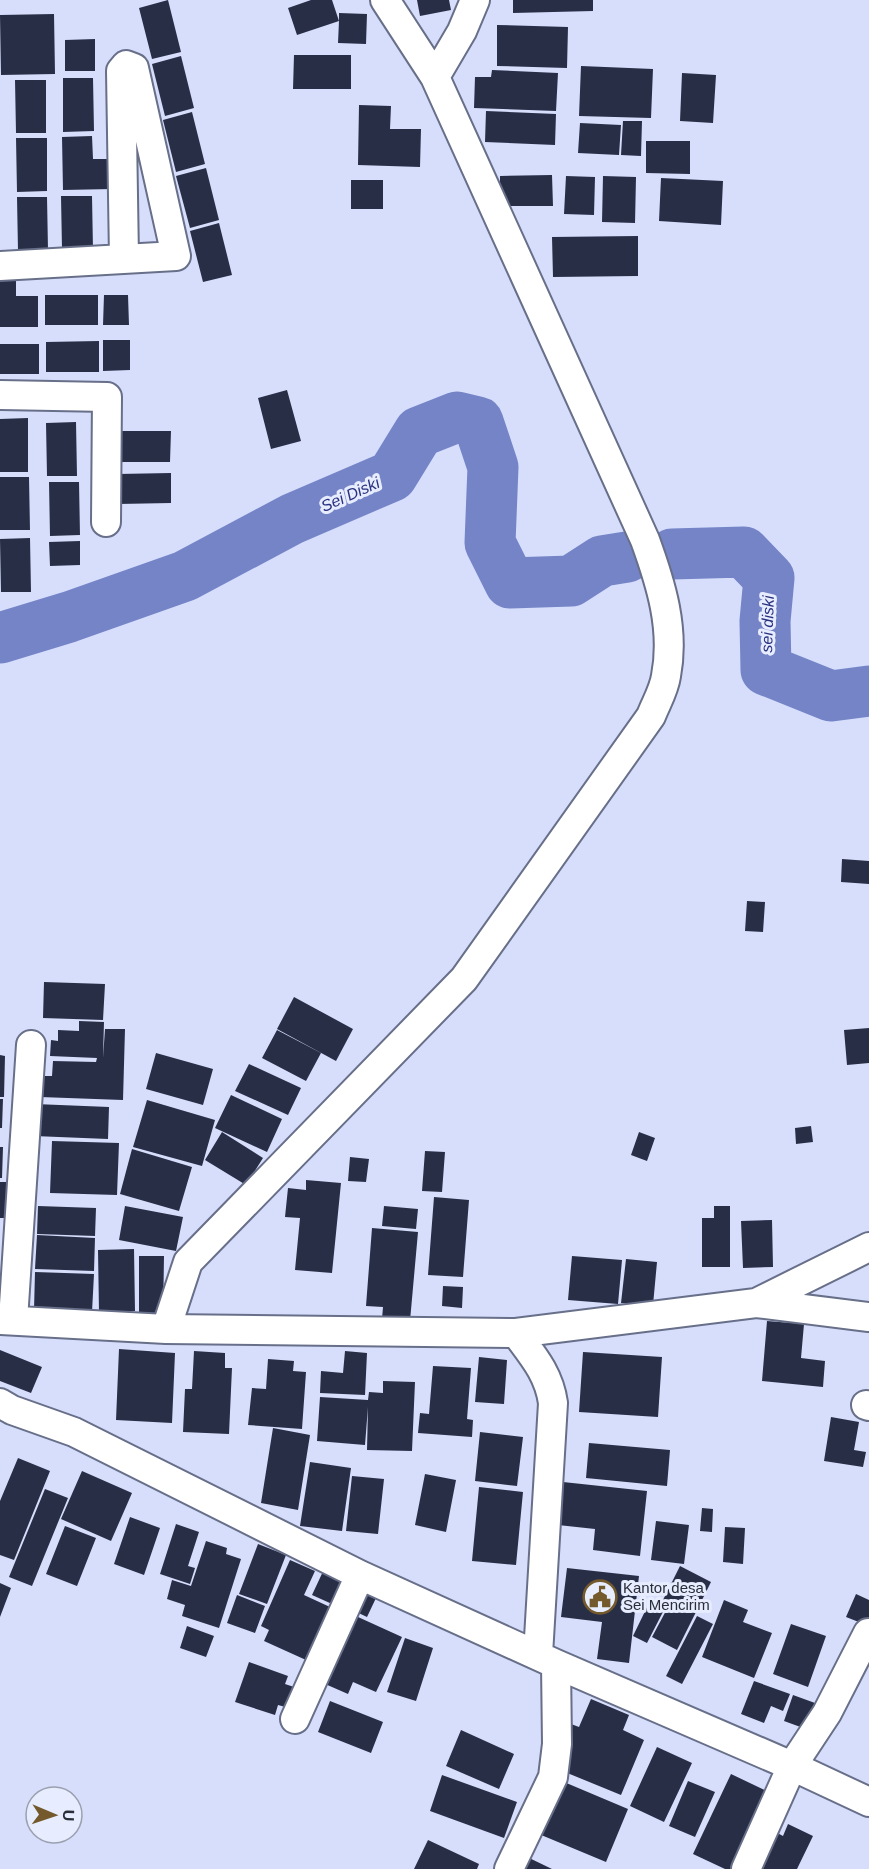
<svg xmlns="http://www.w3.org/2000/svg" width="869" height="1869" viewBox="0 0 869 1869" font-family="Arial,sans-serif">
<style>
.lines{fill:none;stroke-linecap:round;stroke-linejoin:round}
.river{stroke:#7484c7;stroke-width:51}
.building{fill:#282e45}
.minor-casing{stroke:#676f89;stroke-width:32}
.minor{stroke:#fff;stroke-width:28}
.labels{text-anchor:middle;stroke-width:6;stroke-linejoin:round;paint-order:stroke}
.poi-label{font-size:15px;fill:#2a2e39;stroke:#e7ecfe;text-anchor:start}
.water-label{font-size:16px;font-style:italic;fill:#293281;stroke:#e7ecfe}
</style>
<rect width="100%" height="100%" fill="#d6defc"/>
<g class="lines">
<path class="river" d="M672,554L744,552L769,578L765,621L766,670L831,696L869,691
M0,638L69,617L185,576L292,519L392,476L419,432L457,417L478,422L493,467L490,543L510,583L571,581L602,561L627,557"/>
</g>
<path class="building" d="M168,0L181,52L152,59L139,8Z
M311,0H332L339,21V13L367,14L366,44L338,43L339,21L297,35L288,8Z
M417,0H449L451,10L420,16Z
M513,0H593V11L513,13Z
M54,14L55,74L1,75L0,15Z
M497,25L568,27L567,68L497,66Z
M95,39V71H65V40Z
M294,55H351V89H293Z
M181,56L194,108L165,116L152,64Z
M581,66L653,69L651,118L579,116Z
M492,70L558,73L556,111L474,108L475,77H491Z
M682,73L716,75L713,123L680,121Z
M63,78H93L94,131L63,132Z
M15,80H46V133H16Z
M359,105L391,106L390,129H421L420,167L358,165Z
M486,111L556,114L555,145L485,142Z
M192,112L205,164L176,172L163,120Z
M623,121H642L641,156L621,155Z
M580,123L621,125L619,155L578,153Z
M92,136L93,159H112V189L63,190L62,137Z
M16,138H47V191L17,192Z
M646,141H690V174L646,173Z
M206,168L219,220L190,228L176,176Z
M552,175L553,206H500V176Z
M566,176L595,177L594,215L564,214Z
M603,176L636,177L635,223L602,222Z
M661,178L723,181L721,225L659,221Z
M351,180H383V209H351Z
M61,196H92L93,250L62,249Z
M17,197H47L48,250L18,251Z
M219,223L232,275L203,282L190,231Z
M638,236V276L553,277L552,237Z
M0,279H16V296H38V327H0Z
M45,295H98V325H45Z
M104,295H128L129,325H103Z
M103,340H130V370L103,371Z
M99,341V372H46V342Z
M0,344H39V374H0Z
M287,390L301,441L271,449L258,398Z
M28,418V472H0V419Z
M76,422L77,476H47L46,423Z
M117,431H171L170,462H118Z
M171,473V503L118,504V474Z
M0,477H29L30,530H0Z
M49,482H79L80,535L50,536Z
M30,538L31,592H1L0,539Z
M80,541V565L50,566L49,542Z
M842,859L869,861V884L841,882Z
M747,901L765,902L763,932L745,931Z
M44,982L105,984L103,1020L43,1018Z
M294,997L353,1029L336,1061L277,1029Z
M79,1021L104,1022L103,1058L105,1029H125L123,1100L40,1097L41,1076H52L53,1061L96,1062L97,1058L50,1056L51,1040L58,1041V1030L79,1031Z
M869,1028V1063L847,1065L844,1030Z
M277,1030L321,1053L306,1081L262,1058Z
M156,1053L213,1069L203,1105L146,1089Z
M0,1055L5,1056L4,1097H0Z
M249,1064L301,1088L288,1115L235,1091Z
M231,1095L282,1119L267,1152L215,1128Z
M0,1099H3L2,1128H0Z
M147,1100L215,1120L202,1166L133,1147Z
M35,1104L109,1107L108,1139L34,1136Z
M811,1126L813,1142L796,1144L795,1128Z
M222,1132L263,1158L246,1185L205,1160Z
M639,1132L655,1138L647,1161L631,1155Z
M52,1141L119,1143L117,1195L50,1193Z
M0,1147H3L2,1178H0Z
M132,1149L192,1167L179,1211L120,1194Z
M425,1151L445,1152L442,1192L422,1191Z
M350,1157L369,1159L366,1182L348,1181Z
M306,1180L341,1183L332,1273L295,1270L300,1218L285,1217L288,1188L306,1190Z
M0,1182H12L11,1218H0Z
M434,1197L469,1200L463,1277L428,1275Z
M38,1206L96,1208L95,1236L37,1234Z
M125,1206L183,1217L176,1251L119,1240Z
M384,1206L418,1209L416,1229L382,1226Z
M714,1206H730V1267H702V1218H714Z
M772,1220L773,1267L743,1268L741,1221Z
M372,1228L418,1232L410,1321L382,1319L383,1307L366,1306Z
M37,1235L95,1238L94,1271L35,1269Z
M134,1249L135,1311L99,1312L98,1250Z
M139,1256H164L163,1319L139,1318Z
M572,1256L622,1260L618,1304L568,1300Z
M626,1259L657,1262L653,1305L621,1303Z
M35,1272L94,1274L92,1312L34,1310Z
M443,1286L463,1287L462,1308L442,1306Z
M767,1321L804,1324L801,1358L825,1361L823,1387L762,1381Z
M119,1349L175,1353L172,1423L116,1420Z
M0,1350L42,1367L31,1393L0,1381Z
M194,1351L225,1353V1368H232L229,1434L183,1432L185,1389H192Z
M345,1351L367,1353L365,1395L320,1393L321,1371L343,1373Z
M583,1352L662,1357L658,1417L579,1412Z
M479,1357L507,1360L504,1404L475,1402Z
M268,1359L294,1361L293,1371L306,1372L302,1429L248,1425L252,1388L266,1389Z
M433,1366L471,1368L467,1419L473,1420L472,1437L418,1433L420,1413L429,1414Z
M383,1381L415,1382L412,1451L367,1450L368,1407L365,1445L317,1441L320,1397L368,1400L369,1392L383,1393Z
M831,1417L859,1422L854,1450L866,1452L863,1467L824,1461Z
M273,1428L310,1435L298,1510L261,1503Z
M480,1432L523,1437L517,1486L475,1481Z
M589,1443L670,1450L667,1486L586,1478Z
M18,1458L50,1471L14,1560L0,1555V1501Z
M310,1462L351,1468L342,1531L300,1526Z
M82,1471L132,1493L111,1541L61,1519Z
M425,1474L456,1480L446,1532L415,1525Z
M352,1476L384,1479L378,1534L346,1531Z
M563,1482L647,1491L640,1556L593,1550L595,1529L558,1525Z
M479,1487L523,1492L516,1565L472,1561Z
M45,1489L68,1498L32,1586L9,1577Z
M702,1508L713,1509L712,1532L700,1531Z
M130,1517L160,1528L144,1575L114,1564Z
M656,1521L689,1525L684,1564L651,1560Z
M176,1524L199,1532L188,1566L195,1568L190,1584L160,1574Z
M65,1526L96,1538L77,1586L46,1574Z
M725,1527L745,1528L743,1564L723,1562Z
M206,1541L227,1548L226,1554L241,1559L219,1628L182,1616L185,1605L167,1599L172,1580L191,1586Z
M258,1544L286,1555L267,1604L239,1594Z
M290,1560L315,1571L304,1595L330,1607L306,1660L264,1641L269,1630L261,1626Z
M326,1565L355,1579L341,1608L312,1595Z
M680,1566L711,1582L677,1650L652,1637L668,1607L666,1606L647,1643L633,1636L651,1599L661,1604Z
M567,1568L639,1576L629,1663L597,1659L602,1622L561,1617Z
M0,1583L11,1588L0,1617Z
M356,1589L376,1598L367,1617L348,1608Z
M856,1594L869,1600V1626L846,1617Z
M237,1595L265,1606L255,1633L227,1623Z
M724,1600L748,1610L743,1622L772,1633L754,1678L702,1657Z
M347,1612L402,1637L376,1692L353,1682L348,1694L316,1680Z
M697,1616L713,1624L682,1684L666,1676Z
M791,1624L826,1636L808,1687L773,1674Z
M187,1626L214,1636L206,1657L180,1648Z
M405,1638L433,1648L416,1701L387,1692Z
M249,1662L288,1676L285,1684L297,1688L289,1708L278,1705L275,1715L235,1702Z
M754,1681L790,1694L783,1711L771,1706L764,1723L741,1714Z
M793,1695L815,1703L806,1729L784,1721Z
M591,1699L629,1715L623,1730L644,1740L621,1795L560,1770L561,1748L571,1724L579,1727Z
M330,1701L383,1722L371,1753L318,1732Z
M461,1730L514,1754L499,1789L446,1766Z
M657,1747L692,1763L664,1822L630,1806Z
M731,1774L775,1795L740,1869H725L693,1854Z
M442,1775L517,1802L504,1838L430,1811Z
M688,1781L715,1792L695,1837L669,1826Z
M564,1782L628,1809L606,1862L534,1832Z
M788,1824L813,1836L797,1869H748L768,1828L783,1836Z
M428,1840L479,1864L477,1869H414Z
M523,1855L552,1869H517Z"/>
<g class="lines">
<g class="minor-casing">
<path id="minor" d="M435,77L462,31L475,0
M0,266L176,256L134,68L126,65L121,71L124,258
M0,395L107,397L106,522
M756,1303L869,1317
M0,1320L166,1329L516,1333L756,1303L869,1247
M13,1320L31,1045
M166,1329L188,1262L464,979L651,716C656,703 664,690 666,676C675,629 661,584 645,540L435,77L385,0
M516,1333C533,1356 549,1374 553,1403L538,1655
M0,1403L12,1410L74,1432L360,1575L556,1664L792,1766L869,1802
M866,1405L869,1406
M295,1719L360,1575
M509,1869L553,1777L557,1744L556,1664
M746,1869L792,1766L827,1713L868,1633"/>
</g>
<use href="#minor" class="minor"/>
</g>
<defs>
<g id="civic-ring" transform="scale(1.725)"><circle r="9.5" fill="#e7ecfe" stroke="#73592b" stroke-width="1.5"/><path d="M-.6-6.5H3V-4.5H.6V-3L4-1V1h2V6H-6V1h2V-1L-.6-3ZM-1.2 2.5V6h2.4V2.5Z" fill="#73592b"/></g>
</defs>
<g fill-rule="evenodd">
<use href="#civic-ring" x="600" y="1597"/>
</g>
<g class="labels">
<g class="poi-label">
<text x="623" y="1593">Kantor desa<tspan x="623" dy="17">Sei Mencirim</tspan></text>
</g>
<g class="water-label">
<text transform="translate(350 494) rotate(-24)" y="6">Sei Diski</text>
<text transform="translate(767 624) rotate(-88)" y="6">sei diski</text>
</g>
</g>
<g transform="translate(54 1815) rotate(92)"><circle r="28" fill="#e7ecfe" stroke="#9ba0af" stroke-width="1.5"/>
<path d="M0-4.5L10 22L0 15L-10 22Z" fill="#73592b"/>
<text y="-9" font-size="16" font-weight="bold" text-anchor="middle" fill="#2a2e39">U</text>
</g>
</svg>
